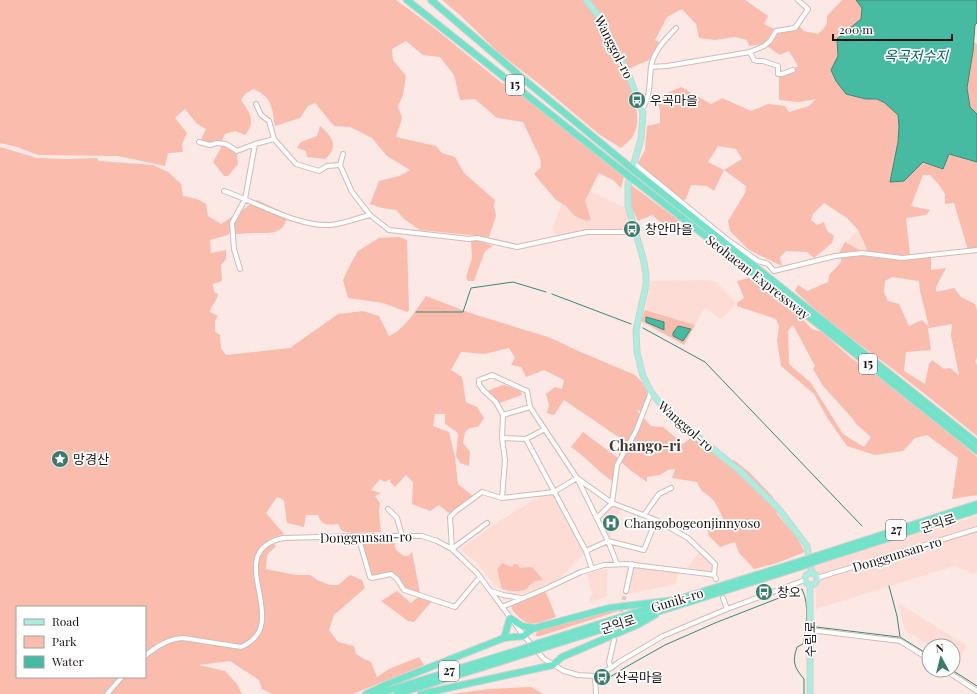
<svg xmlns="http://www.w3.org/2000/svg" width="977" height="694" viewBox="0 0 977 694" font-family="'Playfair Display','Noto Sans KR',serif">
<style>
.built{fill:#fcdcd4}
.green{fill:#fabcad;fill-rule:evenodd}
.water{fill:#46bba2;stroke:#398976}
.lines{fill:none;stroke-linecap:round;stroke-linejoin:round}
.stream{stroke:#398976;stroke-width:1}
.minor-tunnel{stroke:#dac8c4;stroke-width:4;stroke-dasharray:4 2;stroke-linecap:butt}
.minor-casing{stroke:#d2bab5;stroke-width:6}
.major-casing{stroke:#d1d0cf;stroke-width:7}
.highway-casing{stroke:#d1d0cf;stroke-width:8}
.minor{stroke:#fff;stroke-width:4}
.major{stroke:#aaeedf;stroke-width:5}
.highway{stroke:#72e3c9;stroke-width:6}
.highway-bridge-casing{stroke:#d1d0cf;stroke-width:8;stroke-linecap:butt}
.highway-bridge{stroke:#72e3c9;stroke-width:6}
.labels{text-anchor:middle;stroke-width:3.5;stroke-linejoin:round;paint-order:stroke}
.shield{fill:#fff;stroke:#5f5a58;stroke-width:1}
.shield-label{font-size:12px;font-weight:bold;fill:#1b1311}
.street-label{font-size:13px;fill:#1b1311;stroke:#fff}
.poi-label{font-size:13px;fill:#1b1311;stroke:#fff;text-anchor:start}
.water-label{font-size:14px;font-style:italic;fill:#016555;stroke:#fff}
.quarter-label{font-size:15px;font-weight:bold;fill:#45322e;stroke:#fff}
</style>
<rect width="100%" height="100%" fill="#fce8e4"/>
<path class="built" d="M590,191L626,208L632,231L587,230L556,237L553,227L562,204L566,206L575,216L586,221L585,201Z
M858,230L868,249L864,252L846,242Z
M701,280L715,281L737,303L721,319L704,308L695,325L645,310L651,281Z
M553,494L585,553L558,580L526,593L512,594L495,586L477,563L460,549L501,520L535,499L543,495Z
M612,503L621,508L609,539L599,519Z
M977,516V572L974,574L954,566L816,609L815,563Z
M700,551L714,565L712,573L687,568Z
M630,565L678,573L676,584L627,594Z
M607,569V596L588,604L592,593L587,574Z
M898,603L967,646L956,662L953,660V646H931L905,630Z"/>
<path class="green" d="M0,0H396L433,27L503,84L507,80L624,176L621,188L613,180L599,173L585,201L591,220L586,221L575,216L566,206L556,200L534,174L541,167L540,158L523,122L497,118L475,99L460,100L454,75L440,57L423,55L406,41L392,49L393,60L406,76L403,95L398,106L402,118L396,137L436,146L442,153L455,157L464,173L495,200L494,205L496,216L489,237L420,230L404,219L396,210L382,208L370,204L379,181L399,176L410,170L387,156L372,138L350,127L334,126L315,103L308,106L300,118L275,126C272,107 272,96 253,89L245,94L241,100C249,112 257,121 245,135L235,131L225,134L221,143L210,144L201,140L206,129L197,124L185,109L175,118L187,133L182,144L183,152L168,153L165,166L118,156L38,155L17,147L0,143Z
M442,0H745L768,16L764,24L774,29L764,44L749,46L747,40L735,37L715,40L699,38L696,24L682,9L667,17L655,40L659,42L649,60L628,69L608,26L600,17V27C613,52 644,101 636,129C634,137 627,143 621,148L600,135L538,83L499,53L460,15Z
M842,0H856L862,8L861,19L837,39L838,56L836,81L846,94L866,99H877L885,103L898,115L899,126L898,142L890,182L904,181L923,162L949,154L977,162V249L968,250L954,203L945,204V194L939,185L930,175H923L911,206L930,210L926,215L906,218L910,255L931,253V270L946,268L936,287V292L954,288L961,297L975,304L977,310V358L975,361L977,365V436C952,416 928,396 903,377C867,349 828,323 795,291L798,285L807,291L828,282L829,275L841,262V257L839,253L845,242L864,252L867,249L858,230L847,218L824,203L813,214L811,220L817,225L824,222L827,231L834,236L832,243L814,258L807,252L786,251L780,257L782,266L749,250L730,231L728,221L745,193L746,186L724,170L714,191L707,186L691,185L686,199L682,201L638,163L645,150L647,126L660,123V110L656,98L681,87L711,104L722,98L751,111L768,104L785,106L789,112L809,106L816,99L799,102L779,100V77L798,66L789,51L780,55L767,46L778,33L791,31L799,26L804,31L818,34C825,28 828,25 827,16ZM718,146L736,149L742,159L724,170L708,162ZM892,277L919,281L920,291L929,327L922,320L909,326L899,304L888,301L884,292L885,281ZM952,324L951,336L959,375L950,368L944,369L932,360L929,364L925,384L904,371L906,352L931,350L928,329L929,328Z
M974,42L977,44V114L970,107L967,88Z
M320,126C333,137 339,147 325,159L307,157L306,151L297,148L301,142L317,136Z
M222,146L228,148L237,154L238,164L228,176H224L213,162Z
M0,147L37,158L65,159L97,158L99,161L153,165L168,172L181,184L183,196L197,199L206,204L208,216L221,224L257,200L287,214C286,236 268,233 251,233C243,233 237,236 230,232L228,235L210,240L211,253L226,250V259L221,265L222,281L213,284L214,292L218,294C216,303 212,304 210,312L218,316L215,321V332L220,335L221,348L226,355L290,348L338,314L363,311L379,316L389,336C405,329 416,310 426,296L470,313L551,338L576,350L635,375L641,381L648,393L642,414L639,410L637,411L651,426L663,427L683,444L692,437L713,451L724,463L734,460L749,472L773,497L777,514L797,538L805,552L777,563L754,569L739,553L735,542L720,547L709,536L707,528L725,523C721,515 718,505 712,499C704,490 703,496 697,482L672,478L675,469L668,470L660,475L647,477V482L630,470L618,459L612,481C597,471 586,457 571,447L583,432L618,458L623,440L564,400L554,415L547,413L549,405L546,394L555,387L562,389L564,380L544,370L526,377L521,367L511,365L515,358L509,348L484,354L461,352L451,370L462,377L466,402L477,407L484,418L479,426L468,429L465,432L463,443L470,452L469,466L460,463L456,456L458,435L457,432L445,424V414H435L433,426L449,432L455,457L458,484L473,496L450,514L439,505L430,511L412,504L413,482L406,475L395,487L390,482L391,479L384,482L380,479L371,490L381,493L375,496L380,503L379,512L381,532L352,533L342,531L338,524C327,525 322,526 318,515H306L304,527L287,523L284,500L277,497L266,513L284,534L269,539L276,546L267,555L266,569L296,575H310L317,580L330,585H338L350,575L362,580L365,588L334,615L329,630L338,642L354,646L356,654L364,659L371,662L377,677L389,669L419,657L424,665L353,694H272L262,689L259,680L230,661L199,665L225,671L237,684L242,694H0ZM17,607H145V677H17Z
M631,185L680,221V235L673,233L652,215L638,221L631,206Z
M399,237L407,240L409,310L407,312L383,303L348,298L343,280L350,265L358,251L379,238Z
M471,241H480L493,246L485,251L474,281H468L466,277L472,258Z
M752,277L797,313L812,329L822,332L850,357L904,395L977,457V495L952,499L958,458L927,435L915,438L903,451L875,455L847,446L828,419L814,394L781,366L777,341L779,326L776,319L737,306V303L744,298L737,281ZM793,325L815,366L813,369L823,386L853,419L856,424L871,437L864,447L843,434L811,383L789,364L788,331Z
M645,310L695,325L684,345L641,321Z
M503,385C510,386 514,389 520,390L522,395L499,403L487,391Z
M361,541H394L396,550L404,556H408L412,552L420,593L406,588L398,579L391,573L371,576Z
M502,563L512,567L514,564H517L520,568L532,567L543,580C539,580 534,581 531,584C528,586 528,589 524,590C518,592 508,591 502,589L497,570Z
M397,591L411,603L418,597L432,601L414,622L408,621L381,601Z
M546,592L556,617C541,622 530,629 518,616C514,613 512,610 511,605Z
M644,603L540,636H536L537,629L574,618Z
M531,687L543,694H451L489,689Z"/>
<path class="water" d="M856,0H977V23L975,25L973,51L967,88L970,107L977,114V162L949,154L943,169L923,162L904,181L890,182L898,142L899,126L898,115L885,103L877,99H866L846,94L836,81L831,70L838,56L837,39L861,19L862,8Z
M646,317L664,322V330L646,322Z
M678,326L691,329L683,341L673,336V333Z"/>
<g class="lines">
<path class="stream" d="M552,294L631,324
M416,312H463L471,288L513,282L546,292
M643,328L705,362L862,526
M889,586L897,616L900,637L929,655
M816,627L899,637
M952,670L977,686
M599,684L626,667L665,645L715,623L802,589C810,606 806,627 803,644L797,647C792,662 794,667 804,679V694"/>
<path class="minor-tunnel" d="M615,635L626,591"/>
<g class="minor-casing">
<path id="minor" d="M750,52L764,46L770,41L776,31L795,28L808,9L798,0
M651,67L667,66L750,52L754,60L757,61H763L778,66V74H782L793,70
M256,104L261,115L269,121L274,139
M642,109C651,96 649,82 651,67C653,51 666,39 676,28
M199,142L210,145L217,143L226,144L237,151L255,144
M634,163L728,240L758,261L768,264L774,271L835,256L862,253L902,258L977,250
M340,165L343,154
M224,191C256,202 298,227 330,225C343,224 357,218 370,215
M240,269L234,249L232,223L245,199L255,144L274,139L296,164L319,171L327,166L340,165L352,192L370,215L389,230L469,239L477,238L517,247L587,232H636
M503,415L530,407
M502,438L526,439L545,429
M526,439L586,551L592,569
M502,498L505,460L502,438L503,415L496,402L483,390L479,384V380L492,375L527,391L530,407L577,478L608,541L617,564
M388,509L397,518L402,536
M644,515L659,494L671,488
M597,518L612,503L617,465L636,431L651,392
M358,536L370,577L372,578L391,574L397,579L404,590L455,607L480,577
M452,549L450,517L456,511L482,492L502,498L554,492L577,478L612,503L656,520L688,538L715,564L714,575
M452,549L487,523
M586,551L608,541L644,550L656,520
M817,578L977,529
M491,591L503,595L521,598
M626,591L632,564
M723,598L727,609
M502,607L545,589L581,572L604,565L626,564L708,574L714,575L716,579
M810,630L900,641L929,659
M145,656C157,646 168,639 183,638L241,647C296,624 219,552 283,538L358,536H422L437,541L452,549L477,573L524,636L544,659L564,671L578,675L595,676L611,668L619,662L663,636L727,609L805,580
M611,668L609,662L614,640
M945,670L977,691
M595,676L596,694
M107,694L122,677"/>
</g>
<g class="major-casing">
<path id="major" d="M586,0L597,14L607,32L629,76L643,113L641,139L628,184V206L643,258L646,274V285L636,330L637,352L643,376L651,392L658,401L686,427L740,471L778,508L807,546L812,573
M805 579a6 6 0 1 1 12 0a6 6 0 1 1-12 0Z
M810,694V585"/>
</g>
<g class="highway-casing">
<path id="highway" d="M407,0L621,170
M431,0L527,82L624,162
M636,172L977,443
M634,180L819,325L977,451
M816,556L977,504
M817,561L977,510
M672,601L798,562
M504,638L510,618L522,626L535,628
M539,643L662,604
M543,648L800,567
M366,694L385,685L504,638L524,636L529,631L535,628L609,608L675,600
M377,694L522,649
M397,694L525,654
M421,694L553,665L562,657L639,624L655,615"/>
</g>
<use href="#minor" class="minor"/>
<use href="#major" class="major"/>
<use href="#highway" class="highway"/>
<g class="highway-bridge-casing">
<path id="highway-bridge" d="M624,162L636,172
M621,170L634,180
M798,562L816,556
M800,567L817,561
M522,649L539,643
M525,654L543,648"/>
</g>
<use href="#highway-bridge" class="highway-bridge"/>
</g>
<defs>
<g id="bus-disc" transform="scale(0.9)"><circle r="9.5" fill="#397b6c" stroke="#fff"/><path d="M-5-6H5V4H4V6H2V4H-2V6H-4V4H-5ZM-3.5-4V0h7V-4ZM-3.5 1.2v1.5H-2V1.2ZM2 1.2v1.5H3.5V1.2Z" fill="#fff"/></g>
<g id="sight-disc" transform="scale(0.9)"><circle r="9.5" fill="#397b6c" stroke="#fff"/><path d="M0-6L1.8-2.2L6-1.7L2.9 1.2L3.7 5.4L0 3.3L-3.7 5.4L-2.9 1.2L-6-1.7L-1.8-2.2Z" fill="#fff"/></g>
<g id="hospital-disc" transform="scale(0.9)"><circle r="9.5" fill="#397b6c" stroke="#fff"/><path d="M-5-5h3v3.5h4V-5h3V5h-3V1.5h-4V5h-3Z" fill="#fff"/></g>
</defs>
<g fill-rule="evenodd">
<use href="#bus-disc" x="637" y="100"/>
<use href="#bus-disc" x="632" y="229"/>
<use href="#sight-disc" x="60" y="459"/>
<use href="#hospital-disc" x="611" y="523"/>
<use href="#bus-disc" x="764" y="592"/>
<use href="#bus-disc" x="602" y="677"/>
</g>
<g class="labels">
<g class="shield">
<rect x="506" y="75" width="18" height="20" rx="3"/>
<rect x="859" y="354" width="18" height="20" rx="3"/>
<rect x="886" y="520" width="20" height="20" rx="3"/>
<rect x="439" y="661" width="20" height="20" rx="3"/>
</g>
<g class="shield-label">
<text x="515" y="89">15</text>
<text x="868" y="368">15</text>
<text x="896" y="534">27</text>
<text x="449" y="675">27</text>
</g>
<g class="street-label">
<text transform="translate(614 47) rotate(63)" y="5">Wanggol-ro</text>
<text transform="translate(758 277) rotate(38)" y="5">Seohaean Expressway</text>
<text transform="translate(686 426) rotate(41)" y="5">Wanggol-ro</text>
<text transform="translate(938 523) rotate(-18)" y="5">군익로</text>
<text transform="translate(366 537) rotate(-1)" y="5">Donggunsan-ro</text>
<text transform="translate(897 554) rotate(-17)" y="5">Donggunsan-ro</text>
<text transform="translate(677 600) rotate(-17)" y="5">Gunik-ro</text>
<text transform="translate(618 624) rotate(-18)" y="5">군익로</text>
<text transform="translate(810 639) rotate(-90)" y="5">수림로</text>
</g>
<g class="poi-label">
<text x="650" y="105">우곡마을</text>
<text x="645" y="234">창안마을</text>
<text x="73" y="464">망경산</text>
<text x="624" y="528">Changobogeonjinnyoso</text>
<text x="777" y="597">창오</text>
<text x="615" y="682">산곡마을</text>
</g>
<g class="water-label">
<text x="916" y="61">옥곡저수지</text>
</g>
<g class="quarter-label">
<text x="645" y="451">Chango-ri</text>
</g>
</g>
<rect x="16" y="606" width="130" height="72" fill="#ffffff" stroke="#a4a1a0"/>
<rect x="24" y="619" width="20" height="6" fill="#aaeedf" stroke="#a4a1a0"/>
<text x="52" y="626" font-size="12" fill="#1b1311">Road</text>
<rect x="24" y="636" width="20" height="12" fill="#fabcad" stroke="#a4a1a0"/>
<text x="52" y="646" font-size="12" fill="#1b1311">Park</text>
<rect x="24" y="656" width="20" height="12" fill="#46bba2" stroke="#a4a1a0"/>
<text x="52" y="666" font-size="12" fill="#1b1311">Water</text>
<g transform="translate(941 658) rotate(353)"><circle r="19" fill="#ffffff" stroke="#a4a1a0"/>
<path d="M0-3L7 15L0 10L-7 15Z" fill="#397b6c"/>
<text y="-6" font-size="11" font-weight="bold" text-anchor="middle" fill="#1b1311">N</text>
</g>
<path d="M833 34v6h119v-6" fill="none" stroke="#1b1311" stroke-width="2"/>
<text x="839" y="34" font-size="12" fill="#1b1311" stroke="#ffffff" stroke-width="3" paint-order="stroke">200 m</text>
</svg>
